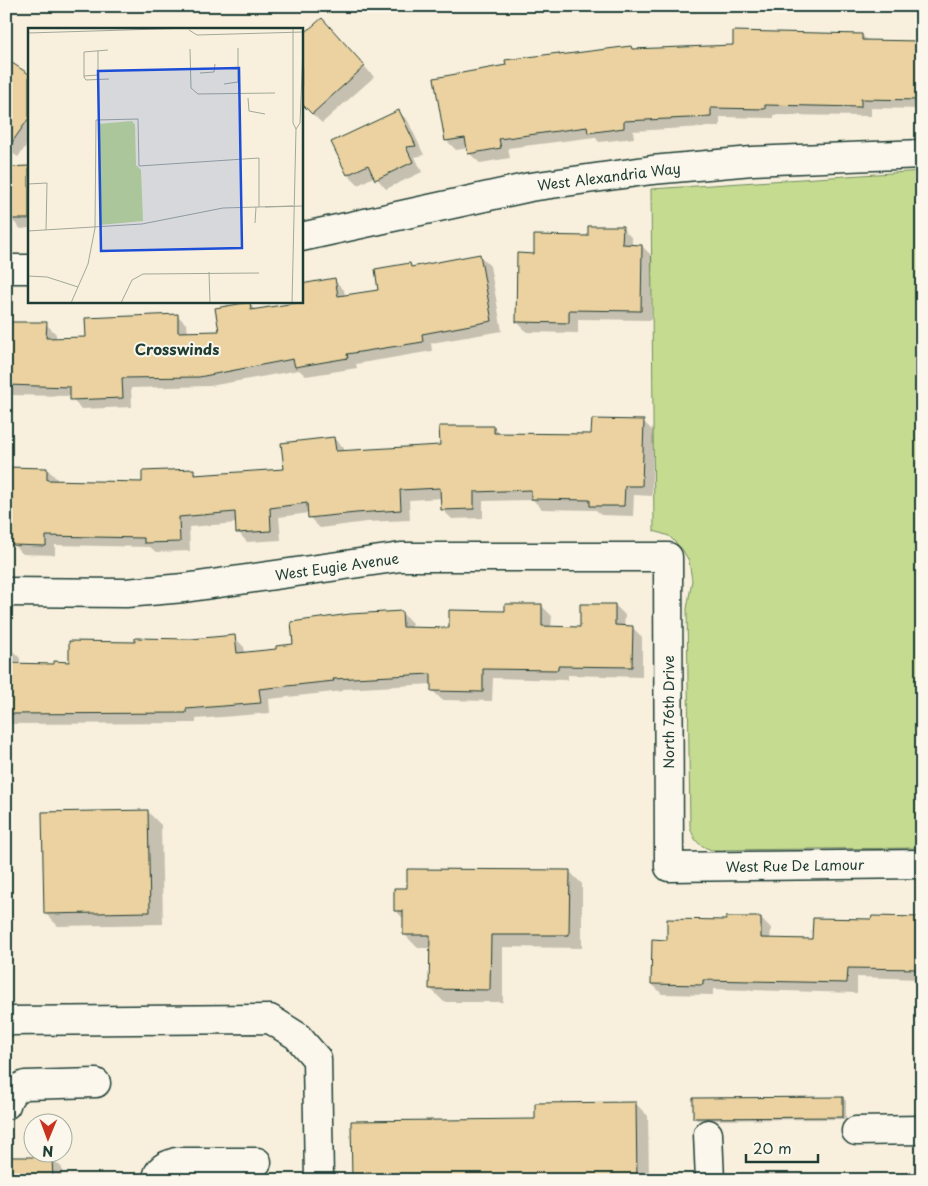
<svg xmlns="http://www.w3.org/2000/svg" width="928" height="1186" viewBox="0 0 928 1186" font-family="'Playpen Sans',sans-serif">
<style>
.green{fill:#c5db90;stroke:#728c62}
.shadow{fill:#0003}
.building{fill:#ebd2a0;stroke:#1f3d34}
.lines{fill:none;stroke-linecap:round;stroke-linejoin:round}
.minor-casing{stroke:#1f3d34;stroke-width:31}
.minor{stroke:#fbf7ec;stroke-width:28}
.labels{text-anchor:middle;stroke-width:4;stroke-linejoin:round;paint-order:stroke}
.street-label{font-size:14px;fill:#1f3d34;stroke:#fbf7ec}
.neighbourhood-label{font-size:15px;font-weight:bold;fill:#1f3d34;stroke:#fbf7ec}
.inset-road{fill:none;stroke:#a1a899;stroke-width:1}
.view{fill:#1d4ed8;fill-opacity:0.15;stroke:#1d4ed8;stroke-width:2.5}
.inset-edge{fill:none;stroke:#1f3d34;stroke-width:2.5}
</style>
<rect width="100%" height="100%" fill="#f8f0dd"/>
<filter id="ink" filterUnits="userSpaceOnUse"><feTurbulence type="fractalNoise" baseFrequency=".02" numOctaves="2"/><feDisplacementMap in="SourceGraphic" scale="10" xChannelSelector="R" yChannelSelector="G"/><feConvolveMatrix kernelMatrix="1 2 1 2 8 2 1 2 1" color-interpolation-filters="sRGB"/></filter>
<g filter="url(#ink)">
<path class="green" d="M922,171V845L914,848L711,850C697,844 694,841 690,826L687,609L692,580L689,561L682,549L669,536L654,531L651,189Z"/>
<path class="shadow" d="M331,29L374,77L322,123L312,114Z
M862,35L868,41L922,42V109L871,108V116L774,115V118L720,117V126L633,131L634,138L599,142L595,137L508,148L510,158L480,163L470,154L469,148L456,150L446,140L507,66L558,54L560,56L631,47L634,50L734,46Z
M29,76V142L18,157L6,149Z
M398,111L408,121L424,155L415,157L422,172L386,189L375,176L358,185L348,175Z
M6,168H29V228L21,229L11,219V214H6Z
M622,228L632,238V246H642L652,256L651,320L578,319V333L527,332L517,322L535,255Z
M480,256L490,266L502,331L431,343L432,351L356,364L357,368L306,376L299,370L210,386L131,388L132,407L81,409L72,399L71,396L6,395V323L46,324L56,334V339L87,338L177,315L187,325L188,333L221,332L249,304L256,310L303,303L334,280L344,290L345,296L379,291L410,265L413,267Z
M643,421L653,431L652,496L634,495L633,516L601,515L596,510L542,509L533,500L483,501V518L452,519L442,509V498L409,500L410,520L366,522L320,528L310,518L309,513L279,517L281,540L247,542L238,532L237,523L189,527L190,551L156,552L150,547L55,545V555L23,554L13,545V539H6V468L47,469L57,479V482L144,483L193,470L198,476L285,470L334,438L344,448V452L441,446L493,427L500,434L593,436Z
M615,605L625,615L624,627H632L642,637V677L568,675V680L493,678L492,701L442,700L432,690V684L343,689V691L269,699L270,713L196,719V723L6,724V648H10L20,658V665L55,666L70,663L136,644L234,637L244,647L245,653L278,650L402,613L412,623V629H450L506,612L542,606L552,616L551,628H581Z
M148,812L161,825L163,924L58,926L45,913Z
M569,871L582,884V948L503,947V1002H444L431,989V948H418L405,935V920L395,910Z
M761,918L771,928L770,940L814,941L922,919V979L857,977V993L713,989V995L662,994L652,984L668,941L727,921Z
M843,1098L846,1101V1119L697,1120L694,1117Z
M635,1103L648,1116L649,1180H353L536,1120Z
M52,1158L62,1168V1180H12Z
M735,1174H817L823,1180H735Z
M196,1179H228L229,1180H196Z"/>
<path class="building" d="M322,18L365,66L312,114L301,103V36Z
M733,31L862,34V40L922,41V100L861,99V107L765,105V109L711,108V117L624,121V128L588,133L587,127L499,139L501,148L468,154L465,138L445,141L434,78L506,65L505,60L559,53V55L631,46L632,49L733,45Z
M6,59L29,74V118L6,151Z
M399,110L416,146L406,147L413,162L375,180L368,165L347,175L331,142Z
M29,166V219H10L9,204H6V167Z
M588,226H623L622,244L642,245L641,311L569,310V323L516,322L517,253L534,254V235L588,236Z
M480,254L492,321L422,334L423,342L347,354L348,358L295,367L293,359L199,377L122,378L123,398L70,400V387L6,385V343H10L11,322H47L46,338L86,337L85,318L178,314V332L219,331L215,308L250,302L251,310L301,302V284L335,278L338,296L378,290L375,269L410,263L411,267Z
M592,419L644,420L642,486H625L624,506H590V500L531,499V490L474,492V509L441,510L440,488L400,490L401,510L356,513L308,518L307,503L270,508L271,531L236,533L235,512L179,517L180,542L144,543V538L46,536V546L12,545V530H6V467L47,468V480L142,482V471L194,469V475L284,469L281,443L334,437L336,451L440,445L439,426H494V433L591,434Z
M505,604H542V626L580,627V604H615V625L633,626L632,667L558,666V670L483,669V692L431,691V674L333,679L334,681L259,689L261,703L186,709V713L6,714V663L54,664V661L69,662V641L135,642V638L191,639L235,635L237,653L276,649V646L293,644L291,622L350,614L402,611L403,627L449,628V610L505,611Z
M148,810L150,912L44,914L42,812Z
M407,869L570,870L569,935H491L490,990L429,989L430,935H403V911H394V888H407Z
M872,916L922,917L921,969L848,968L847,983L703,980V985L651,984L652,939L667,940V919L726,920V917H761V938L812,939L813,918L871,919Z
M843,1097V1117L693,1118V1098Z
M636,1102L637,1180H352L351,1121L535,1119V1103Z
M11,1157H52L53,1180H11Z"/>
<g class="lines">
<g class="minor-casing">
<path id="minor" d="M301,237L530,187L652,170L752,161L922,154
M6,269H29
M6,592L126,593L184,588L401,557H668L669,867L922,864
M6,1021L270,1019L297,1036L317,1059L319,1180
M6,1105L8,1099L14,1090L25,1085L96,1083
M856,1131L922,1130
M708,1134L710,1180
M157,1180C157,1168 167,1165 176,1162H257"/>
</g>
<use href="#minor" class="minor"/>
</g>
</g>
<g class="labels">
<g class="street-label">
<text transform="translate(609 177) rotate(-7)" y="5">West Alexandria Way</text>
<text transform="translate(337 567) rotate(-8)" y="5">West Eugie Avenue</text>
<text transform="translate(669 712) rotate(-90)" y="5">North 76th Drive</text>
<text transform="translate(795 866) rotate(-1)" y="5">West Rue De Lamour</text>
</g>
<g class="neighbourhood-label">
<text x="177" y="355">Crosswinds</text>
</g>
</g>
<g transform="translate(28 28)">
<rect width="275" height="275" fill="#f8f0dd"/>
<path d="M104,93L107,97L108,137L113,142L115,193L71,197L70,96Z" fill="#c5db90"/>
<path class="inset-road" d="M161,2L169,7L275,4M0,5L163,0M162,21L163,60L170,66L247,65M80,22L56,24V49L58,52L81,51M172,45L186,44L187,36M56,48L70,47V23M196,56L210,54V20M220,70L221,83L237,86M268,101L272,95L275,20M0,156L19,155L18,202M237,179L275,178M227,195L228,179M0,203L114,196L195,180L265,178M181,244L182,275M0,248L19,249L50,259M43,275L60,236L67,200L68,92L110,91L111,138L231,130V179M93,275L104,252L115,246L231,245M264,275L268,101L265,95V0"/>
<path class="view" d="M211,40L214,220L73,223L70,43Z"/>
<rect width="275" height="275" class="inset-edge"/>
</g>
<rect width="928" height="1186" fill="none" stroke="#fbf7ec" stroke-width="25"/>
<rect x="12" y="12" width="903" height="1161" fill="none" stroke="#1f3d34" stroke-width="2" filter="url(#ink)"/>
<g transform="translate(48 1138) rotate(181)"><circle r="24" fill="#fbf7ec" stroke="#a3ada2"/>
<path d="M0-4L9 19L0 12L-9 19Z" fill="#c8321e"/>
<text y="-8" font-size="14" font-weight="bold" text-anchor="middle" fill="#1f3d34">N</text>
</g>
<path d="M746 1154v8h72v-8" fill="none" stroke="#1f3d34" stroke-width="2.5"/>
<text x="753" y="1154" font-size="15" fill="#1f3d34" stroke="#fbf7ec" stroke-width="4" paint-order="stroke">20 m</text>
</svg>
